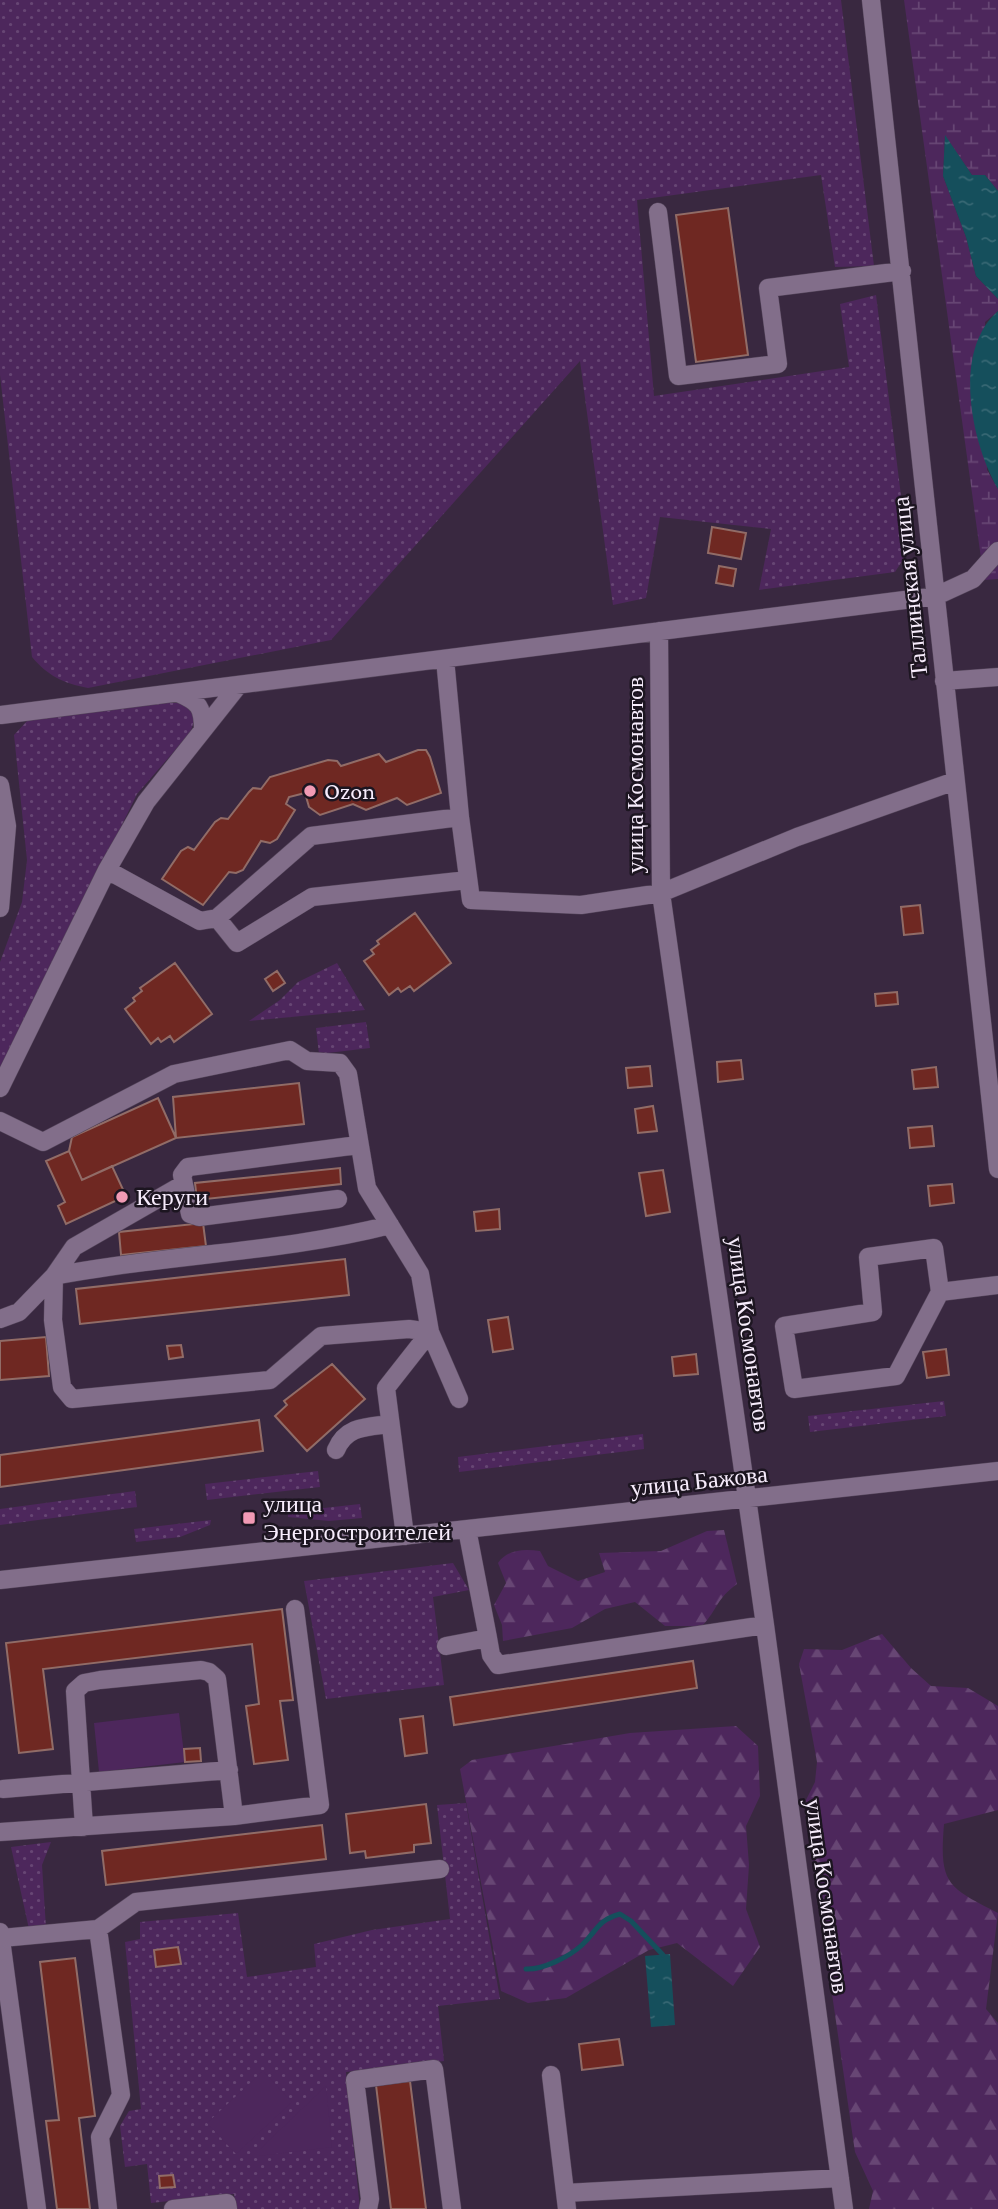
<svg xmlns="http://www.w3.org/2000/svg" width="998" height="2209" viewBox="0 0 998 2209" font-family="'Crimson Pro',serif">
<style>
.grass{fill:url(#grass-dots)}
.forest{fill:url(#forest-firs)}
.wetland{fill:url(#wetland-marsh)}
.garden{fill:#4d275c}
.water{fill:url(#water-ripples)}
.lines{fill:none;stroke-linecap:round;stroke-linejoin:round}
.stream{stroke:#154f5c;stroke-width:5}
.building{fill:#6f2822;stroke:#916c67;stroke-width:2}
.minor-casing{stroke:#54455a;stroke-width:19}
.minor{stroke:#826e8a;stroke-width:18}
.poi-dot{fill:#f19ab4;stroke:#1c1520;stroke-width:2.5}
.labels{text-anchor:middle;stroke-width:5;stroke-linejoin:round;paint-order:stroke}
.street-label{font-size:24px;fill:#f7ecfc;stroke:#1c1520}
.poi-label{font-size:24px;fill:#f7ecfc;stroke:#1c1520;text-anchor:start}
</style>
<defs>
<pattern id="grass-dots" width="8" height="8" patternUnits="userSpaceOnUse" patternTransform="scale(1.75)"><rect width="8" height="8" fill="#4d275c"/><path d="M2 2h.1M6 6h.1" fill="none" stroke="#674674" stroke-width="1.8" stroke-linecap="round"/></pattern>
<pattern id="forest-firs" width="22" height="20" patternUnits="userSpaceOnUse" patternTransform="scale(1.75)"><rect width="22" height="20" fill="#4d275c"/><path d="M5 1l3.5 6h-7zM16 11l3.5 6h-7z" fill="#674674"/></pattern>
<pattern id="wetland-marsh" width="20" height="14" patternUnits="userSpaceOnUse" patternTransform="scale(1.75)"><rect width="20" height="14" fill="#4d275c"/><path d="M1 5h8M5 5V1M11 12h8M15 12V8" fill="none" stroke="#674674"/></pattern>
<pattern id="water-ripples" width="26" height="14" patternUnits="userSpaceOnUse" patternTransform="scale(1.75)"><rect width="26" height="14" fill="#154f5c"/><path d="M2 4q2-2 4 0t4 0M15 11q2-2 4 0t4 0" fill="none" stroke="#386874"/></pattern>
</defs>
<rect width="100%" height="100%" fill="#392840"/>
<path class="grass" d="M0,0H841L874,266L835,267L821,175L637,200L654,396L849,367L840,304L876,295L908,552L895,572L759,590L771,529L660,517L646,598L613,605L580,361L331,640L88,688C63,683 48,676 32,657L0,375Z
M174,702H187C196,714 195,720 190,733L137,794L0,1075V962L22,902L27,860L14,735L28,720Z
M337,963L365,1010L249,1021L280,1000L298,982Z
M366,1022L370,1048L319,1054L316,1028Z
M944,1401L946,1416L810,1432L808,1416Z
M643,1434L644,1449L459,1472L458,1457Z
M318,1471L320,1487L207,1500L205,1484Z
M135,1491L137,1507L0,1525V1509Z
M360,1504L362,1518L329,1521L288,1517V1512Z
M211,1520L210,1525L180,1537L136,1542L134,1529Z
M453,1563L469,1590L433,1597L444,1685L326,1699L304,1581Z
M466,1803L500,1999L438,2006L444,2061L346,2072L360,2209H236L234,2194L151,2203L147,2164L125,2167L120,2126L129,2111L141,2109L125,1942L140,1939V1922L238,1913L247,1977L316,1967L314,1944L372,1930L450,1919L437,1805Z
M51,1842L42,1865L46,1928L29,1929L11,1847Z"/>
<path class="forest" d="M724,1530L737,1584C716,1599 718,1609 702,1626H665L635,1602L605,1609L572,1628L503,1641L502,1625L494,1605L506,1583L498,1563C508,1549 524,1549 540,1551L548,1566L578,1581L605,1572L599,1553L661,1551L707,1531Z
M882,1634L911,1668L931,1686L968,1688L998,1706V1810L944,1824C939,1884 947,1887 998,1913L986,2009L998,2023V2209H869L873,2191L855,2152L807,1822L806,1800L815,1782L817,1762L799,1664L804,1649L842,1650Z
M736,1726L758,1746L760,1796L746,1826L749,1865L746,1909L760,1947L733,1986L677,1943L649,1950L566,1998L528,2003L501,1991L460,1769L472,1760L630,1733Z"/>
<path class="wetland" d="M904,0H998V191L985,175H972L945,136L943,176L966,237L976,276L998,299V311L985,322L987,470L998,489V579L984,580Z"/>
<path class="garden" d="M179,1713L185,1762L99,1772L94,1723Z
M263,2071L292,2102L236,2154L207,2123Z
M326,2086L332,2147L259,2156V2150Z"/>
<path class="water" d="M945,135L972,175H985L998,191V299L976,276L966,237L943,176Z
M998,311V489C971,442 952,351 998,311Z
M670,1954L675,2025L651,2027L645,1956Z"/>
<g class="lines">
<path class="stream" d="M526,1969C542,1970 569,1957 582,1945C598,1930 596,1921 620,1914L631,1921L663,1955"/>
</g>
<path class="building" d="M728,208L748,355L696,362L676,215Z
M712,527L746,533L741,559L708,553Z
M719,566L736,569L733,586L716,583Z
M418,750H426L430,757L441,793L407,805L397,798L366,810L353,804L320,815L309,807L305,793L289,797L286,804L295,810L277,839L270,843L261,841L243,870L236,873L229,872L203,905L162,879L181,851L188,847L194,850L215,822L221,818L228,819L249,792L253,788L261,789L270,777L328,760L337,761L341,766L379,754L386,762Z
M920,905L923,933L904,935L901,907Z
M415,913L451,963L414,991L410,986L401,992L398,988L389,995L364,961L374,954L371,950L379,944L377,941Z
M175,963L212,1014L174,1042L170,1036L161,1042L158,1038L151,1044L125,1009L135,1001L133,998L142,991L140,988Z
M277,971L285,983L273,991L265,979Z
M897,992L898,1004L876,1006L875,994Z
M741,1060L743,1079L718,1082L717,1062Z
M650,1066L652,1086L628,1088L626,1068Z
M936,1067L938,1087L914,1089L912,1070Z
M299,1083L304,1124L176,1138L173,1097Z
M158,1098L176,1138L82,1180L69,1151L72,1137Z
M653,1106L657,1131L638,1133L635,1109Z
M932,1126L934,1146L910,1148L908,1128Z
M69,1151L82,1180L112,1166L126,1196L66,1224L58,1206L65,1202L46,1161Z
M340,1168L341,1184L197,1200L195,1183Z
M663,1170L670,1212L646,1216L639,1173Z
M952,1184L954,1203L930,1206L928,1186Z
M499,1209L500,1229L476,1231L474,1212Z
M203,1223L206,1246L121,1255L119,1232Z
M345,1259L349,1295L80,1324L76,1289Z
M508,1317L513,1349L493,1352L488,1320Z
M46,1337L49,1376L0,1380V1341Z
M181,1345L183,1357L169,1359L167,1346Z
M946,1349L949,1375L927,1378L923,1352Z
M696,1354L698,1374L674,1376L672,1357Z
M332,1364L365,1399L307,1451L275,1416L287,1405L284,1401Z
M259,1420L263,1451L0,1487V1455Z
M282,1609L293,1700L280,1701L288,1760L254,1764L246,1706L259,1704L252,1644L43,1669L53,1749L19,1753L6,1643Z
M693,1661L697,1688L454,1725L450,1697Z
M423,1716L427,1753L405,1756L400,1719Z
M200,1748L201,1761L185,1762L184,1749Z
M426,1804L431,1843L414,1845V1852L366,1858L365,1851L350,1853L346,1814Z
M322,1825L326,1859L106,1885L102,1851Z
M178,1947L181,1964L156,1967L154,1950Z
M75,1958L95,2116L79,2118L90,2209H57L46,2121L59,2120L40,1962Z
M619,2039L623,2065L582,2070L579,2044Z
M410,2081L426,2209H391L376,2085Z
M173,2175L175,2187L160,2188L159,2176Z"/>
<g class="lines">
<g class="minor-casing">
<path id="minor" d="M871,0L998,1169
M658,212L678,376L778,364L768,288L902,271
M659,631L661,893L765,1625L844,2209
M445,659L460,817L471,900L581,905L661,893L797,837L955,781
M944,681L998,677
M178,693C199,702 203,707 203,730
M1,715L936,596L973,579L998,551
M0,785L7,826L0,908
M107,870L200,921L217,918L311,836L460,817
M217,918L237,943L312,897L468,880
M0,1088L107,870L146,802L238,686
M0,1121L43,1142L174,1074L290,1050L307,1061L340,1063L348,1074L367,1188L420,1274L430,1332L386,1388L405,1536
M338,1199L199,1217L190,1214L182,1175L188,1167L197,1166L358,1145
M934,1248L940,1292L896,1376L794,1389L784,1326L873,1312L868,1257Z
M54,1276C165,1254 281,1253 390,1225
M54,1276L74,1247L182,1185
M940,1292L998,1285
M0,1319L19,1312L54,1276L53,1320L62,1387L72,1399L270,1380L321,1336L409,1329L430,1332L459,1399
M336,1450C346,1426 366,1427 390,1424
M467,1529L488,1638
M0,1580L998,1471
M446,1646L488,1638L491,1655L498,1665L765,1625
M3,1789L229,1770
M84,1827L75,1691L84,1683L100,1680L201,1670L209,1672L217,1679L234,1816
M0,1832L234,1816L320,1805L295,1609
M98,1929L121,2095L100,2137L108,2209
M0,1932L37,2209
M2,1938L98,1929L136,1902L440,1869
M551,2075L567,2209
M565,2193L840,2178
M173,2209L227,2203L228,2209
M368,2209L370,2199L355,2080L434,2069L452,2209"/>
</g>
<use href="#minor" class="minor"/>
</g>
<g class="poi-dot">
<circle cx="310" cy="791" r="7"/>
<circle cx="122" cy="1197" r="7"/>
<rect x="242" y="1511" width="14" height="14" rx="3.5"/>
</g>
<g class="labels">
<g class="street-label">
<text transform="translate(910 587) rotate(-96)" y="8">Таллинская улица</text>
<text transform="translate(635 775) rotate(-90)" y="8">улица Космонавтов</text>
<text transform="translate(749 1334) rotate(82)" y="8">улица Космонавтов</text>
<text transform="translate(699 1481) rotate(-6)" y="8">улица Бажова</text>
<text transform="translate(827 1896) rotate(82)" y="8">улица Космонавтов</text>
</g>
<g class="poi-label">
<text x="324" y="799">Ozon</text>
<text x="136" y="1205">Керуги</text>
<text x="263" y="1512">улица<tspan x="263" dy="28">Энергостроителей</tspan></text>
</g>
</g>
</svg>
